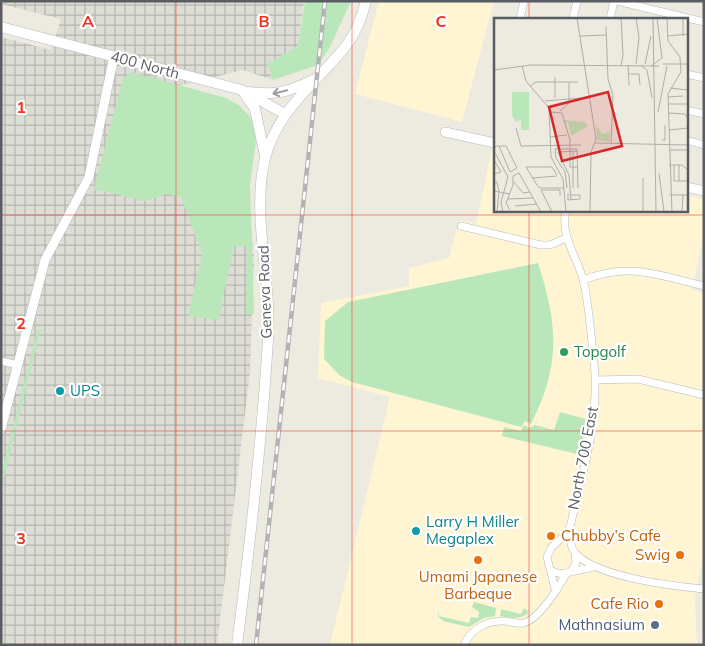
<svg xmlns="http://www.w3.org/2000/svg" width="705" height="646" viewBox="0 0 705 646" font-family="Mulish,sans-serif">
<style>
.commercial{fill:#fff5d3}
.industrial{fill:url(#industrial-grid)}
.green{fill:#bae7ba}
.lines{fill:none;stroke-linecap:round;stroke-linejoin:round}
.minor-casing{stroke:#b6b9be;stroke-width:8}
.tertiary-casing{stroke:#b6b9be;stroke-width:10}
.secondary-casing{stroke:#b6bac0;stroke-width:11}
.minor{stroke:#fff;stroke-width:7}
.tertiary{stroke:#fff;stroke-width:9}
.secondary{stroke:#fff;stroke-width:10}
.rail-casing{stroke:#b2b3b3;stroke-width:4.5}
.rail{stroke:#fff;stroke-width:2.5;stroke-dasharray:8;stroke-linecap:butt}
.oneway{stroke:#9b9ea1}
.grid{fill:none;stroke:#f52e1e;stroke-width:1;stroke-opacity:0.55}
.leisure-dot{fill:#2e9e5b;stroke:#fff;stroke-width:2}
.culture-dot{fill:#0f9aa8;stroke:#fff;stroke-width:2}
.food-dot{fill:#e8710a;stroke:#fff;stroke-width:2}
.service-dot{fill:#5c6f8a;stroke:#fff;stroke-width:2}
.labels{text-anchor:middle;stroke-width:4.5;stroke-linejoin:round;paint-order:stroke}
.street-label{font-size:15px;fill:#595d62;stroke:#fff}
.leisure-label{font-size:15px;fill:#27864d;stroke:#fff;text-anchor:start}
.culture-label{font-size:15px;fill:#0d838f;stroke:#fff;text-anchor:start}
.food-label{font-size:15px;fill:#c56008;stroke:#fff;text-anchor:end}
.service-label{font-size:15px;fill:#4e5e75;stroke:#fff;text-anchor:end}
.inset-road{fill:none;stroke:#aeaeaa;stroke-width:1}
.view{fill:#d62828;fill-opacity:0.15;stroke:#d62828;stroke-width:2.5}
.inset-edge{fill:none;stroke:#595d62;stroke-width:2.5}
.grid-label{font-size:16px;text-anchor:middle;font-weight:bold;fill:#f52e1e;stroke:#fff;stroke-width:4.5;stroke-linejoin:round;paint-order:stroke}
</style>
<defs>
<pattern id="industrial-grid" width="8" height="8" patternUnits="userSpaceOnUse" patternTransform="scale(1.25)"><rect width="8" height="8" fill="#dddcd5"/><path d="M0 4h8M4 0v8" fill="none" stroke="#b6b6b0"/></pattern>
</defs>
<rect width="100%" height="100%" fill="#edeae0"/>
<path class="commercial" d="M379,1H494L462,122L355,94Z
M492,149L495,150V210H686V195L704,199V234L692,290L704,293V551L695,599L697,645H330L390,397L318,378L321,303L409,286V268L449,258L459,220L476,224Z"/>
<path class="industrial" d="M1,1H304L298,46L267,64L273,80L243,70L156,91L248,195L254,259L250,372L217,645H1V37L51,50L61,19L1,4Z"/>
<path class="green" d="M305,1H351L330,47L318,65L273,80L267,64L298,46Z
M131,72L226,98L240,106L250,117L257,134L250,184L254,314H246L247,246H234L218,320L188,316L202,254L181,197L167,194L144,201L94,189L123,78Z
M538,263C558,324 561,365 531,424L525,421L521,427L352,382L339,375L324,359L325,321L348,302Z
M40,329L46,332H40L1,490V475L37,332Z
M560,412L586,419L581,455L502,436L504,427L521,431L523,425L530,428L535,425L554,430Z
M474,602L496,608L495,616L484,618L469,627L443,621L438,616V610L439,616L469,623L471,617L478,618L479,612L472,607Z
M524,608L529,612C523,620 509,618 500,616L501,609L521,614Z"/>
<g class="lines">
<g class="minor-casing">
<path id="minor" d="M617,1L704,22
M520,19L524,1
M573,19L577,1
M610,19L614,1
M686,74L704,78
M686,110L704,114
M686,140L704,145
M566,210C560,236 576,255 583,279C589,302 591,338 594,362C600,419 582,476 569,531C570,538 570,547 575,553C596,577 672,586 704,589
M461,226L541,245H550L566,238
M583,280C631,262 657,275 704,286
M1,361L18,365
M595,380L638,379L704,395
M552,571L561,574L594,567
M571,571L576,563L575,553
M555,589L547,557L551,548L569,531
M464,645C471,629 487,620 505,621C510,622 519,624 524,623C540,618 559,587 566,574"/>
</g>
<g class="tertiary-casing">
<path id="tertiary" d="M445,132L495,143
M686,187L704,191
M1,429L45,260L89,177L114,56"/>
</g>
<g class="secondary-casing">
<path id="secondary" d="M1,27L242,90L285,114
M250,92C276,96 290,91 313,80
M244,93L255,109L265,156
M237,645C250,544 262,441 268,339C272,279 251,217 265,158C278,109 316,83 346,46C356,33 362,17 366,1"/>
</g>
<use href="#minor" class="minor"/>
<use href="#tertiary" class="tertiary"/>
<use href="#secondary" class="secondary"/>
<g class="rail-casing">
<path id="rail" d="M256,645L325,1"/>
</g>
<use href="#rail" class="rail"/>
</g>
<defs><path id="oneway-shaft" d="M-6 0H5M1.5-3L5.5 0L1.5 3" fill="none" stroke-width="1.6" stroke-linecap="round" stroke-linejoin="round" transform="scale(1.25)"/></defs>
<use class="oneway" href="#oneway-shaft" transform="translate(280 92) rotate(166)"/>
<path class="grid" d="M176,1V645M352,1V645M529,1V19M529,210V645M1,215H704M1,431H704"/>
<circle class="leisure-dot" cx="564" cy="352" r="5"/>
<g class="culture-dot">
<circle cx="60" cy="391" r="5"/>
<circle cx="416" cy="531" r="5"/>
</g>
<g class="food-dot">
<circle cx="551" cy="536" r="5"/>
<circle cx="680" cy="555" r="5"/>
<circle cx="478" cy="560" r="5"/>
<circle cx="659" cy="604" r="5"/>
</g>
<circle class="service-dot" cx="655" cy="625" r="5"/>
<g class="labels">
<g class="street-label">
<text transform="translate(145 65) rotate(15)" y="5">400 North</text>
<text transform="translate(265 292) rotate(-92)" y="5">Geneva Road</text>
<text transform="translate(583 458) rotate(-79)" y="5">North 700 East</text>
</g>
<g class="leisure-label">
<text x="574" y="357">Topgolf</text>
</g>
<g class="culture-label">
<text x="70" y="396">UPS</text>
<text x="426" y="527">Larry H Miller<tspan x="426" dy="17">Megaplex</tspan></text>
</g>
<g class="food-label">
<text x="561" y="541" text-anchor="start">Chubby’s Cafe</text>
<text x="670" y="560">Swig</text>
<text x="478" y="582" text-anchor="middle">Umami Japanese<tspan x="478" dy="17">Barbeque</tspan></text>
<text x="649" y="609">Cafe Rio</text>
</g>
<g class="service-label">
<text x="645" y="630">Mathnasium</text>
</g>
</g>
<g transform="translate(494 18)">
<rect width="194" height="194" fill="#edeae0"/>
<path d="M18,74H35V112H27V102L22,104L18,98ZM69,102L91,104L94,108L77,118L74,104L70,106ZM102,106L108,116L116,114V124L103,122Z" fill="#bae7ba"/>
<path class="inset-road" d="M83,0L102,121L97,134L96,194M142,0L145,19L142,46M159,0L162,194M173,0L174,23L186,39L187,54L174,76L178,194M189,0V18M112,9L114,61L119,77L117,125M86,18L112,17M174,18L194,16M151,46L157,18M169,46H194M127,47L129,38L127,0M134,47L135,67M28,48L32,63L55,90L57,139L69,161L72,194M147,48L153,52L158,80M157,48L168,40L163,0M0,52L37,47L165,48M135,56H145L146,67M36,68L42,64H84M176,70L194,72M174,79L189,78M61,80V59M51,83L87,80M174,86H194M66,93L75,85V65M56,94L68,95L76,122V149H83M164,94L173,48M174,95L191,96L194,101M22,110L27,128L87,127M175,112L194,110M56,119L73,117M168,122H171V107M101,125L194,127M0,131L2,128H12L23,150L16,154L5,128M175,132H194M0,133L14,159L7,184L9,194M79,133V170M0,142L7,154L0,156M175,147H188L194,152M180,147V163H194M185,147V163M32,149H58L63,157M32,149L43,167M165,155L170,194M39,160L63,158M149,160V194M20,164L29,175L36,174M0,165L3,164L5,173L3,194M43,167L46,170H70M73,170L71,154L62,140L61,131H83L84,170M0,173L16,176M74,175V182L86,181V177H76M175,177H194M14,181L39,180M77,182L75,157L64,134L83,133M21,188L43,186M16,192L12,185L19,167V158L25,155L47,194M188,193L189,177M58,194L47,172H66V178"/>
<path class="view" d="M114,74L128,128L68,143L55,89Z"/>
<rect width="194" height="194" class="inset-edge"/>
</g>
<g class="grid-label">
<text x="88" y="27">A</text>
<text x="264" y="27">B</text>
<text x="441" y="27">C</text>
<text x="21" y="113">1</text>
<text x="21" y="329">2</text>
<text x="21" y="544">3</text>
</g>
<rect width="705" height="646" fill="none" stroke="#595d62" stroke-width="5"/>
</svg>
